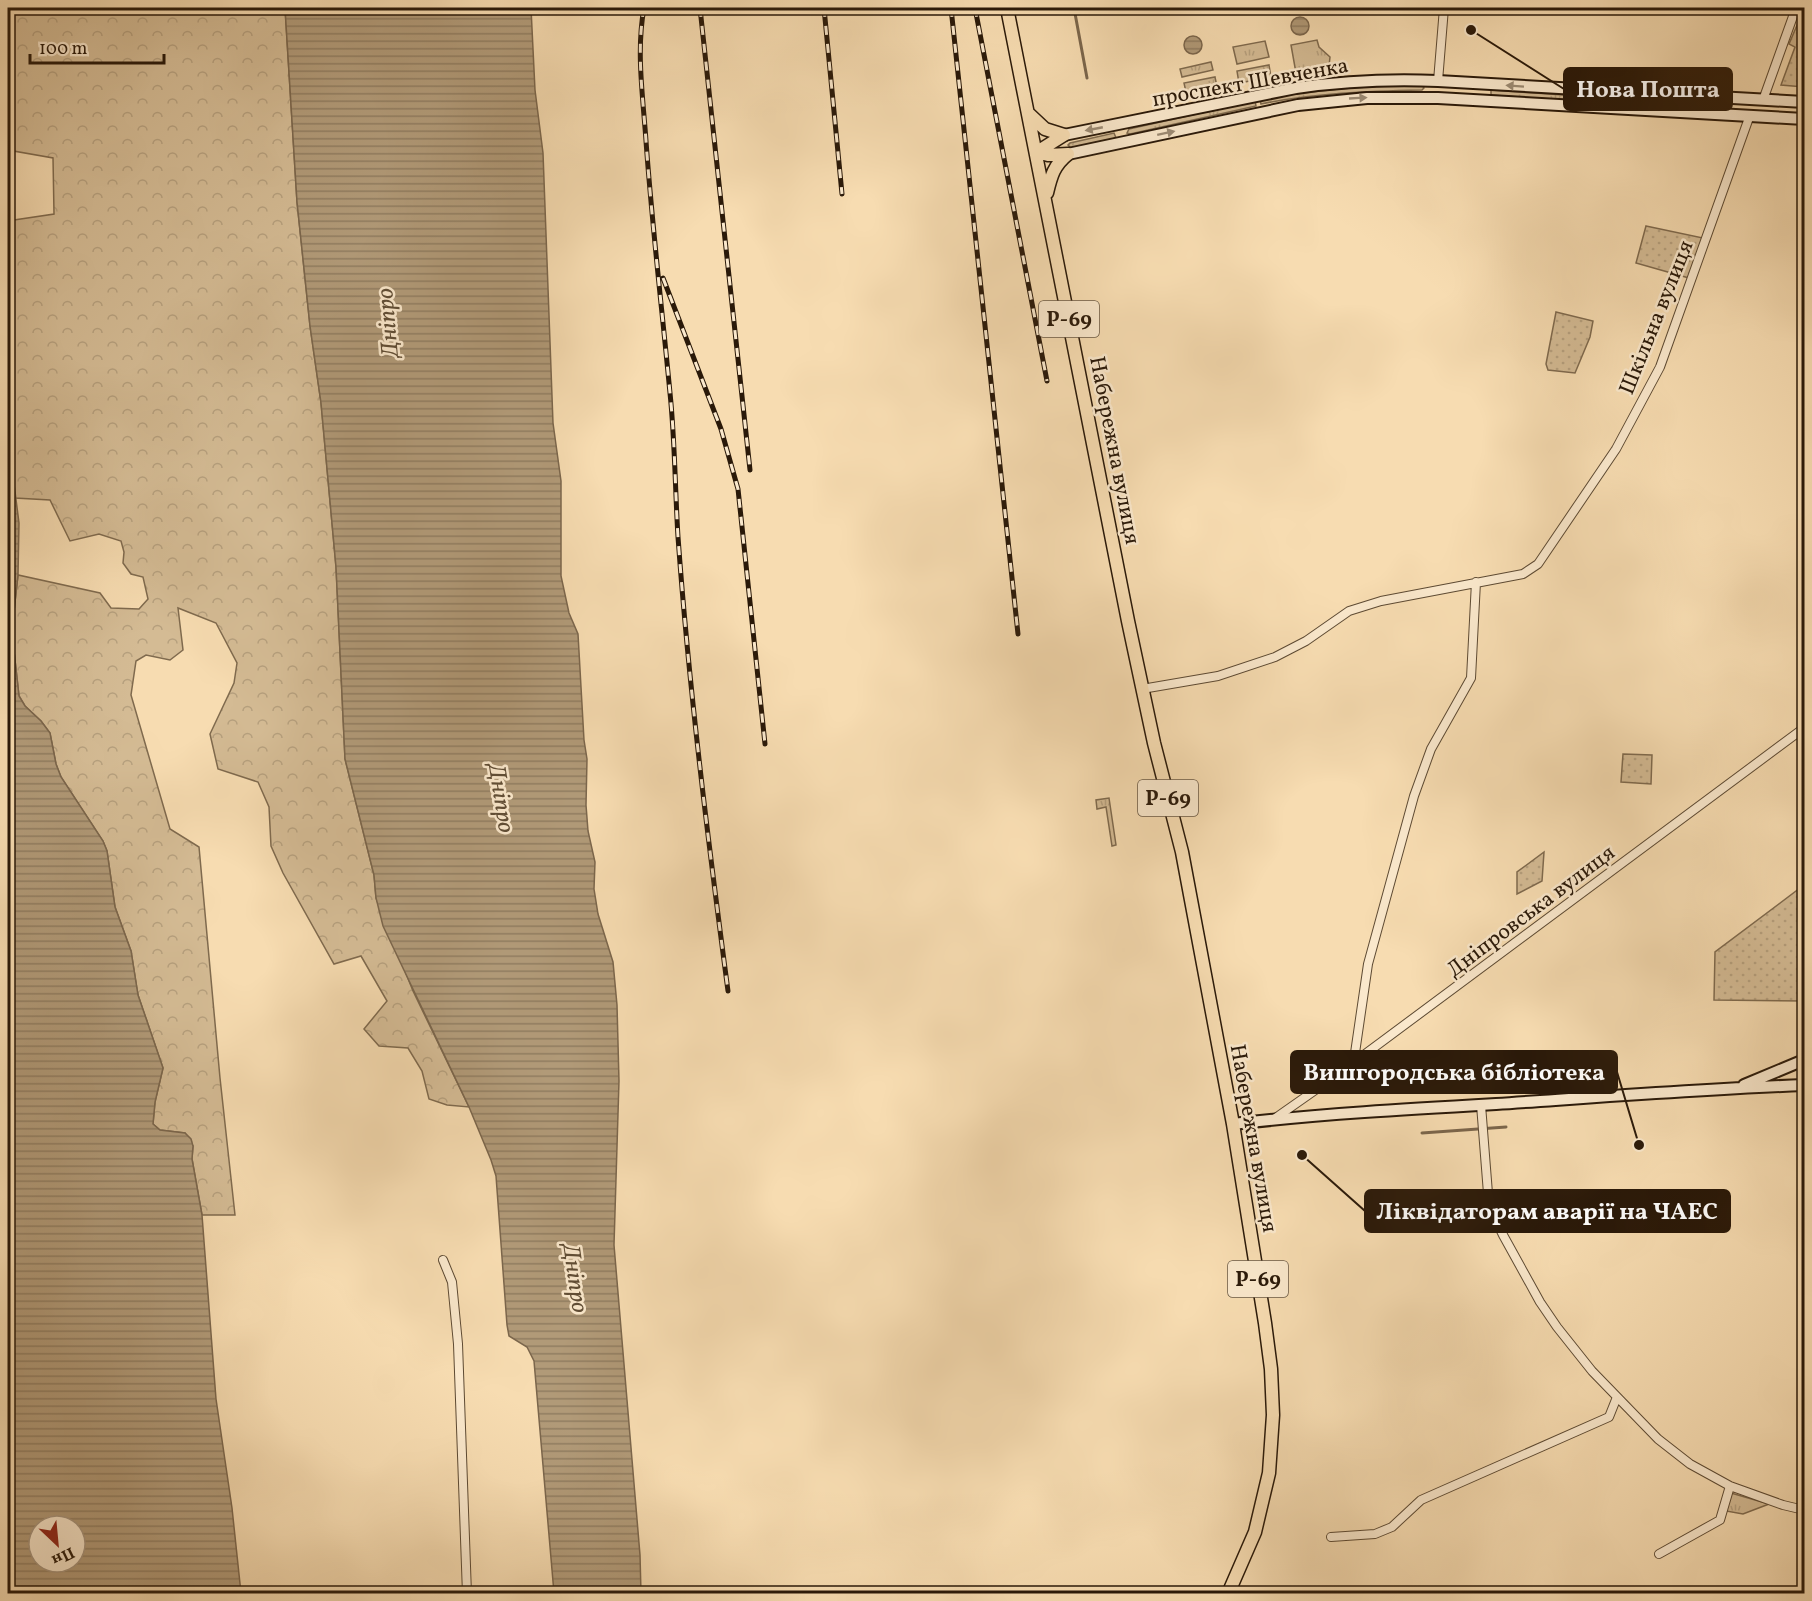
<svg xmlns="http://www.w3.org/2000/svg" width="1812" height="1601" viewBox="0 0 1812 1601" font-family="Vollkorn,serif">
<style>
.grass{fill:url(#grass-tufts);stroke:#7f6a4e;stroke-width:1.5}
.forest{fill:url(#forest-crowns);stroke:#7f6a4e;stroke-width:1.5}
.park{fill:url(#park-dots);stroke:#7f6a4e;stroke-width:1.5}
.water{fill:url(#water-rules);stroke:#7b664c;stroke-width:1.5;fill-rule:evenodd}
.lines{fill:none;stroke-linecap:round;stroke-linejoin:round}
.stream{stroke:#7b664c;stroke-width:3}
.street-casing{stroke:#5d4a33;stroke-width:10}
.secondary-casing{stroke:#2a1909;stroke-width:14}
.primary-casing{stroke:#2a1909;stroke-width:15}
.street{stroke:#fae8cc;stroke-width:8}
.secondary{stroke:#fae8cc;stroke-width:10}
.primary{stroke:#f7dcb1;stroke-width:12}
.rail-casing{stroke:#2a1909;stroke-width:5}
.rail{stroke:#fae8cc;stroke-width:3;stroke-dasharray:9;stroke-linecap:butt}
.oneway{fill:#9c8b74}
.labels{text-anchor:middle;stroke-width:5;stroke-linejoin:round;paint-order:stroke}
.shield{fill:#fae8cc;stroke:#685744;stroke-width:1.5}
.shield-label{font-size:21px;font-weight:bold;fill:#2a1909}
.street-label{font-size:22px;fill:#2a1909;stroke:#fae8cc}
.water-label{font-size:24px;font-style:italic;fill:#604d35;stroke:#fae8cc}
.leader{fill:none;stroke:#2a1909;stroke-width:2}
.callout-dot{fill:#2a1909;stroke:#fae8cc;stroke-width:2}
.callout{fill:#2a1909;stroke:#2a1909;stroke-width:2}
.callout-label{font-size:24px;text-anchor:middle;font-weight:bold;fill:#fff}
</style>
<defs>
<pattern id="grass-tufts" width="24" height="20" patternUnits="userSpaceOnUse" patternTransform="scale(1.5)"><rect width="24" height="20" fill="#d4bb94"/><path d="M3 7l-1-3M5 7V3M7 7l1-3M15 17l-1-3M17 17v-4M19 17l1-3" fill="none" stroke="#b6a07e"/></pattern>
<pattern id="forest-crowns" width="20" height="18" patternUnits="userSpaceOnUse" patternTransform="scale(1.5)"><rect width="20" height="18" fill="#d4bb94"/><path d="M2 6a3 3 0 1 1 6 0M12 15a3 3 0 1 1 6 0" fill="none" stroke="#b6a07e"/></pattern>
<pattern id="park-dots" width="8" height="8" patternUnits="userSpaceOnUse" patternTransform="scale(1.5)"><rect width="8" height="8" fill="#d4bb94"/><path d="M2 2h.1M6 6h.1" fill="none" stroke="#b6a07e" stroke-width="1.8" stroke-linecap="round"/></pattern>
<pattern id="water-rules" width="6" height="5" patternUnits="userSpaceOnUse" patternTransform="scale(1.5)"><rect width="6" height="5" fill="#b19a78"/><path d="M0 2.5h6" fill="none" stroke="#907d61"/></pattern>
</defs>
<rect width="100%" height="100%" fill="#f7dcb1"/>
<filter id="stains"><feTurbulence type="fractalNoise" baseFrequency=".00333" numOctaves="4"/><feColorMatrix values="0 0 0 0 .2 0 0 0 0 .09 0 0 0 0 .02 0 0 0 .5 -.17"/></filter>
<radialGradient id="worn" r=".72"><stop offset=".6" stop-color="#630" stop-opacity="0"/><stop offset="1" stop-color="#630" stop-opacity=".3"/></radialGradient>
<path class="grass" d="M1317,40L1319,47L1330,57L1329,66L1296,73L1291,45Z
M1265,41L1269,57L1237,64L1233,47Z
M1211,62L1213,70L1182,77L1180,69Z
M1269,65L1271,77L1239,83L1237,71Z
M1215,77L1217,87L1186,92L1184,83Z
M1422,85L1424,88L1422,90C1368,91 1315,93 1261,104L1260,100C1314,89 1367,86 1422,85Z
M1491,90L1621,99L1623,101L1620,104L1491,95Z
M1255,101L1256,106L1130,134L1127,133L1129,129Z
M1114,133L1116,138L1071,148L1068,145L1070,143Z
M1109,798L1116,845L1112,846L1106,807L1097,809L1096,800Z
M1731,1493L1769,1504L1743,1514L1726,1511Z"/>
<path class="forest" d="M8,8H285L297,202L310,326L321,403L336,567L345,759L374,875L376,898L413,991L469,1107L447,1105L429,1099L422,1071L408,1048L379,1046L364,1029L387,1001L361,956L334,964L283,873L271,846L269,807L258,782L218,769L210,734L234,683L237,663L216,623L178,608L183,650L170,660L146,655L136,661L131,695L170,829L199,847L220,1078L235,1215H202L192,1159L193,1146L185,1133L160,1130L153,1124L155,1102L163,1068L138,995L131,951L115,907L107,851L103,841L61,777L56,764L50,733L41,721L25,706L19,696L13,642V620L18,575L100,593L111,608L139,609L148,599L143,577L131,574L123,563L124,552L121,541L99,534L70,541L50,500L15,498L8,437V223L14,220L54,214L53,158L8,150Z"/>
<path class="park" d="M1804,9V87L1781,85L1795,47L1789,44Z
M1646,226L1703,238L1689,278L1636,263Z
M1556,312L1593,321L1590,337L1575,373L1548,370L1546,364Z
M1623,754L1652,755L1651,784L1621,782Z
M1544,852L1542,881L1517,894V872Z
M1804,885V1001L1714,1000L1715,952Z"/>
<path class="water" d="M285,8H531L535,90L543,153L553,423L561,481V576L569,613L578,634L584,740L587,759L586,805L588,831L595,862L594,889L598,914L613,962L617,1005L619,1081L614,1245L640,1555L641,1593H554L534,1361L527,1347L509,1336L507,1325L496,1176L491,1160L469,1107L383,926L376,898L374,875L345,759L336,567L321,403L310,326L297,202Z
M1291 26a9 9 0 1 1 18 0a9 9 0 1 1-18 0Z
M1184 45a9 9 0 1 1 18 0a9 9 0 1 1-18 0Z
M8,437L19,523L18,575L13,620V642L19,696L25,706L41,721L50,733L56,764L61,777L103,841L107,851L115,907L131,951L138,995L163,1068L155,1102L153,1124L160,1130L185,1133L191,1139L193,1146L192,1159L202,1215L216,1399L232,1508L241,1593H8ZM39,1526H75V1562H39Z"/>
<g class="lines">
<path class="stream" d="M1074,8L1087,78
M1422,1133L1506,1127"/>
<g class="street-casing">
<path id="street" d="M1438,81L1444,8
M1763,100L1796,8
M1142,689L1218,676L1275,657L1306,641L1349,611L1381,601L1523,574L1538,564L1616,449L1660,367L1750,115
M1349,1065L1355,1053L1368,964L1414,796L1431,749L1471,678L1476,582
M1481,1105L1489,1206L1503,1235L1540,1302L1557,1327L1592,1371L1658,1439L1690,1464L1730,1486L1783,1505L1804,1510
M1274,1119L1341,1072L1804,728
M443,1260L452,1282L458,1344L467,1594
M1331,1537L1375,1534L1392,1527L1421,1500L1609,1417L1617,1397
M1659,1554L1720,1520L1730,1486"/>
</g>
<g class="secondary-casing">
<path id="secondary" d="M1064,135L1296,88C1344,81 1391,79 1438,81L1804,102
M1068,154L1298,105L1367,98H1438L1804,119
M1744,1085L1804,1060
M1233,1124C1320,1114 1408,1109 1496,1104C1599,1097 1702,1089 1804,1085"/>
</g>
<g class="primary-casing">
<path id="primary" d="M1007,8L1128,621L1154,743L1182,852L1233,1124L1265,1323L1271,1369L1273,1415L1269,1473L1255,1532L1228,1594
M1029,114L1045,129L1064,135
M1037,152L1064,135
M1037,152L1048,155L1068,154
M1047,193C1051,176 1054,165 1068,154"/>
</g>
<use href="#street" class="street"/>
<use href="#secondary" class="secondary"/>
<use href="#primary" class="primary"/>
<g class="rail-casing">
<path id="rail" d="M644,8C636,51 643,97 646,141C652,225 662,309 670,393C675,441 675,489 678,537C689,689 708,840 728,991
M700,8L750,470
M824,8L842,194
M951,8L1018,634
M975,8L1047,381
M663,278L721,429L738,489L765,744"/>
</g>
<use href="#rail" class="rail"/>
</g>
<defs><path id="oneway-solid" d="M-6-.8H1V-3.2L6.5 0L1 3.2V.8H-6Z" transform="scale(1.5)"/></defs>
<g class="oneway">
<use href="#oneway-solid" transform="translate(1515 86) rotate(-176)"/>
<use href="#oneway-solid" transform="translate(1358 98) rotate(-3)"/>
<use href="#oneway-solid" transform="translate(1094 129) rotate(169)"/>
<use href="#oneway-solid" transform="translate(1166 133) rotate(-12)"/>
</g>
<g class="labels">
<g class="shield">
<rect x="1039" y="301" width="60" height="36" rx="4.5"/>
<rect x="1138" y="780" width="60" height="36" rx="4.5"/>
<rect x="1228" y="1261" width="60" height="36" rx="4.5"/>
</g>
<g class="shield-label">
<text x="1069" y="326">Р-69</text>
<text x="1168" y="805">Р-69</text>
<text x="1258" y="1286">Р-69</text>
</g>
<g class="street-label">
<text transform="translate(1250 81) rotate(-10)" y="8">проспект Шевченка</text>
<text transform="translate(1655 317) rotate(-68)" y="8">Шкільна вулиця</text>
<text transform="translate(1116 450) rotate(79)" y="8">Набережна вулиця</text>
<text transform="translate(1530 910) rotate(-37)" y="8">Дніпровська вулиця</text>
<text transform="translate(1255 1138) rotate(80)" y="8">Набережна вулиця</text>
</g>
<g class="water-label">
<text transform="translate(387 323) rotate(-95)" y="8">Дніпро</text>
<text transform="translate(502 798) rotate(81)" y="8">Дніпро</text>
<text transform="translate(576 1278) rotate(82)" y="8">Дніпро</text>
</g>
</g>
<path class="leader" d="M1471 30L1564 89M1639 1145L1617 1072M1302 1155L1365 1211"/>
<g class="callout-dot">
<circle cx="1471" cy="30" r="6"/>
<circle cx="1639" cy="1145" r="6"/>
<circle cx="1302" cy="1155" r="6"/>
</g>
<g class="callout">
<rect x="1564" y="68" width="168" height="42" rx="6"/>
<rect x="1291" y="1051" width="326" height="42" rx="6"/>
<rect x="1365" y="1190" width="365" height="42" rx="6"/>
</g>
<g class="callout-label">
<text x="1648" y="97">Нова Пошта</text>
<text x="1454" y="1080">Вишгородська бібліотека</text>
<text x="1547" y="1219">Ліквідаторам аварії на ЧАЕС</text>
</g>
<rect width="1812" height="1601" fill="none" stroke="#f7dcb1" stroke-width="30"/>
<rect x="9" y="9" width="1794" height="1583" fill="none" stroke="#2a1909" stroke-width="3"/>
<rect x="15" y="15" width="1782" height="1571" fill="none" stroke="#2a1909" stroke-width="1.5"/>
<g transform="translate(57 1544) rotate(154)"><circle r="28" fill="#fae8cc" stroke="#a7957e" stroke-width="1.5"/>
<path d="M0-4.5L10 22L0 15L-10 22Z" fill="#8f2418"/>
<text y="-9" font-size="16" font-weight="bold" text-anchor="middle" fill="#2a1909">Пн</text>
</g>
<path d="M30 54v9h134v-9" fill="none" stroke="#2a1909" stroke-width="3"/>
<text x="39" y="54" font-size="18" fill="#2a1909" stroke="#fae8cc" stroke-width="4.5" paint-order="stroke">100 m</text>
<rect width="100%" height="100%" filter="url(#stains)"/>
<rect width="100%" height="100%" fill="url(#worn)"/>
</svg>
